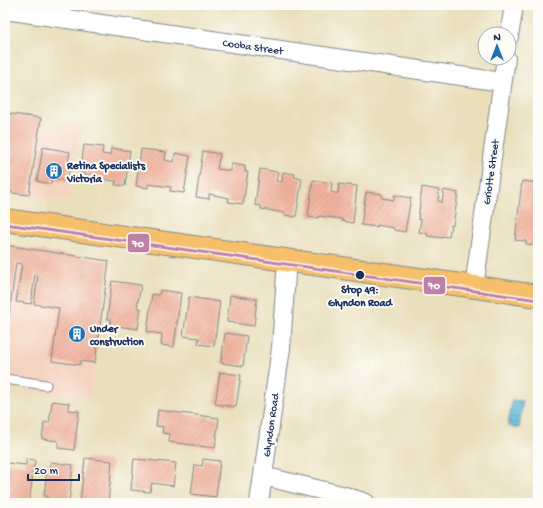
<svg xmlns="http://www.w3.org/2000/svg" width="543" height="508" viewBox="0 0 543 508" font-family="'Gochi Hand',sans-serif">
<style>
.built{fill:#f5d3c1}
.water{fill:url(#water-rules);stroke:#3a749b}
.building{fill:url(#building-hatch)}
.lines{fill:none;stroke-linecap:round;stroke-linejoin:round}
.lane-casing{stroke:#82878c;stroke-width:11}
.street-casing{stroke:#82878c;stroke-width:20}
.primary-casing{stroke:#82878c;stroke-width:24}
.lane{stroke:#fff;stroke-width:9}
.street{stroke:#fff;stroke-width:18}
.primary{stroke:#f6c06b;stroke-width:22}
.tram-1-casing{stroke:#fdfcf7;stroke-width:6}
.tram-1{stroke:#be80a4;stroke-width:3}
.stop-dot{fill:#1b2f5e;stroke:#fdfcf7;stroke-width:1.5}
.labels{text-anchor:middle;stroke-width:4;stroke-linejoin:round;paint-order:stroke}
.street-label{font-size:11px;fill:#1b2f5e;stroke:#fdfcf7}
.poi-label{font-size:11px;font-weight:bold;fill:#1b2f5e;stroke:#fdfcf7;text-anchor:start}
.stop-label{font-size:11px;font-weight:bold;fill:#1b2f5e;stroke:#fdfcf7}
.line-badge{stroke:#fdfcf7;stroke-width:1.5}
.badge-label{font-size:11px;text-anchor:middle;font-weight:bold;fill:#fff}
</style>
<defs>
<pattern id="water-rules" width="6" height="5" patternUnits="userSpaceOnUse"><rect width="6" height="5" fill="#5ab8d8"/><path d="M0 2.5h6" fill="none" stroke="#4a96b2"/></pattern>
<pattern id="building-hatch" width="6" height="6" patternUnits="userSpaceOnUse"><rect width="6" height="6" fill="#f1b29b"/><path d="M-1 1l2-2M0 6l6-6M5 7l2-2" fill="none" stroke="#ce9988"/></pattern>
</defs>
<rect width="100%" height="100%" fill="#fdfcf7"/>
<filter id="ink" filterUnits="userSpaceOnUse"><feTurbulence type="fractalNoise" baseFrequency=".025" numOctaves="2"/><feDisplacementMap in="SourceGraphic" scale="8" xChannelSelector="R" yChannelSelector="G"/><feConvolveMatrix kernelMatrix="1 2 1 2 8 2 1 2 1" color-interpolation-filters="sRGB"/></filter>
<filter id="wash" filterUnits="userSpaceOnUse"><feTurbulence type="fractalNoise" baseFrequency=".012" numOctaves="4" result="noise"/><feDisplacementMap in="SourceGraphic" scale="16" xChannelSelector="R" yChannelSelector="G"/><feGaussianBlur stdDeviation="0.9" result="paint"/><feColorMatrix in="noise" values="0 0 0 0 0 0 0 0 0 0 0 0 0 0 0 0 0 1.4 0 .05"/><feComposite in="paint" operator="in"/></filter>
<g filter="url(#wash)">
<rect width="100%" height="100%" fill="#e9dfbb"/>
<path class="built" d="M6,113L41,118L40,128L56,130L57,121L80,124L70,201L5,192V122Z
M5,245L109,261L90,399L5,387Z"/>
<path class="water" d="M512,400L523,401L519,428L508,426Z"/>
<g id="blocks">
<path class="building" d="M6,113L41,118L29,195L5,192V122Z
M84,145L103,147L102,154L110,155L111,148L130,151L125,186L115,185L116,181L89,178V175L80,173Z
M43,147L70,152L68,163L70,164L67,181L52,178L51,184L37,181Z
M141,149L166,152L165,160L174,162L175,153L190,156L184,193L170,191L171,187L148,184V188L136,186Z
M203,151L220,154L217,169L231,171V164L245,166V172H248L243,204L228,202L229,198L209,194V199L196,197Z
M260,169L278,172L276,181L282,182L283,172L295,174L294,177L302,179L296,217L285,215V213L261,209V206L255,205Z
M313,180L332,183L331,192L335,193H338L339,184L357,186L353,223L342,221V219L319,216L318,218L308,217Z
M522,181L538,183L537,199H538V246L526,244V241L515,240Z
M422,187L439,190L438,201L440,202H442L444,190L458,193L453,226L451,225L449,237L442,236V238L435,237L427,236L428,234L419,232L421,220L418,219Z
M366,192L382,194V198L394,200V195L411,198L405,232L394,230V228L377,225V227L361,225Z
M5,245L109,261L95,363L80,361V365L52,361L59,308L34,304L38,275L35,274L31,304L16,302L22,264L16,263L6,338H5Z
M112,281L141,285L137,308H141L138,329L110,325L111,319H107Z
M160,290L181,293L174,347L161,345L162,334L147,332L152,294L159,295Z
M230,295L257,299L254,326L227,322Z
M189,297L220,302L214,346L198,344L199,338L183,336Z
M225,333L247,336L243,366L221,363Z
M220,372L241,375L236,407L215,404Z
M52,401L69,403L68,410L79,411L74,450L58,448V441L42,439L44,422L49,423Z
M158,410L219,418L215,448L169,442L170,434L162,433L163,427L156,426Z
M85,458L112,461L108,503H80Z
M26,459L35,460L29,503H5V478L7,463L26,465Z
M134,459L176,463L173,486L152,483L150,492L131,490Z
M203,459L220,461L216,497L191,494L195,465L202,466Z
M51,462L73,465L69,503H46L47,496H44L47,470H50Z"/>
</g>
</g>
<g filter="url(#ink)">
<use href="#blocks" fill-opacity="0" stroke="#82878c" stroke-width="1"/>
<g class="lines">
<g class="lane-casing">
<path id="lane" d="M5,379L46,385"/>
</g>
<g class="street-casing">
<path id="street" d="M5,10L502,82
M509,37L514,5
M474,287L506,58
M263,476L345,496L366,503
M259,503L281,348L287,260"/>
</g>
<g class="primary-casing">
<path id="primary" d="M5,220L538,296"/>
</g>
<use href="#lane" class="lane"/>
<use href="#street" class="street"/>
<use href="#primary" class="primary"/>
<g class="tram-1-casing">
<path id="tram-1" d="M5,224L538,300"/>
</g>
<use href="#tram-1" class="tram-1"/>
</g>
</g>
<defs>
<g id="building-disc" transform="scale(0.9)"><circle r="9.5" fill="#1f6fb2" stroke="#fdfcf7"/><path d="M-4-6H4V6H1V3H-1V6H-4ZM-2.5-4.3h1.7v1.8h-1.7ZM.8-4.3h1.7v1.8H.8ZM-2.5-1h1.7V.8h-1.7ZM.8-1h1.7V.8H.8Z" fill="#fff"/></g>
</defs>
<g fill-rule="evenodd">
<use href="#building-disc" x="54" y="171"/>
<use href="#building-disc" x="77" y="334"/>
</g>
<circle class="stop-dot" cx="360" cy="275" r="5"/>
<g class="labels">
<g class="street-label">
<text transform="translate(253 46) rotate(8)" y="4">Cooba Street</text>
<text transform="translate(490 172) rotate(-82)" y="4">Griotte Street</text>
<text transform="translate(270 425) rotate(-82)" y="4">Glyndon Road</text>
</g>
<g class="poi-label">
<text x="67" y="169">Retina Specialists<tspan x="67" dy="13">Victoria</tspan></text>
<text x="90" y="332">Under<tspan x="90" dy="13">construction</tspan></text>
</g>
<g class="stop-label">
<text x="360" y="293">Stop 49:<tspan x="360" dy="13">Glyndon Road</tspan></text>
</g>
</g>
<g class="line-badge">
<rect x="127" y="233" width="23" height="20" rx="4" fill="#be80a4"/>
<rect x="423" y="276" width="23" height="19" rx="4" fill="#be80a4"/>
</g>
<g class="badge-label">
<text x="138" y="247">70</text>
<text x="434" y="289">70</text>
</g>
<rect width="543" height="508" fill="none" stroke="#fdfcf7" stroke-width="20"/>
<g transform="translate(497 46)"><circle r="19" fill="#fdfcf7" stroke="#a3aaba"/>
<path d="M0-3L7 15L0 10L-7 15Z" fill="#1f6fb2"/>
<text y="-6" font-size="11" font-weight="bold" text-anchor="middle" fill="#1b2f5e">N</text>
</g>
<path d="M28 474v6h51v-6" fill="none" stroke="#1b2f5e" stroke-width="2"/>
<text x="34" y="474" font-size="12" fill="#1b2f5e" stroke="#fdfcf7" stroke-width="3" paint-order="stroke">20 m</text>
</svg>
